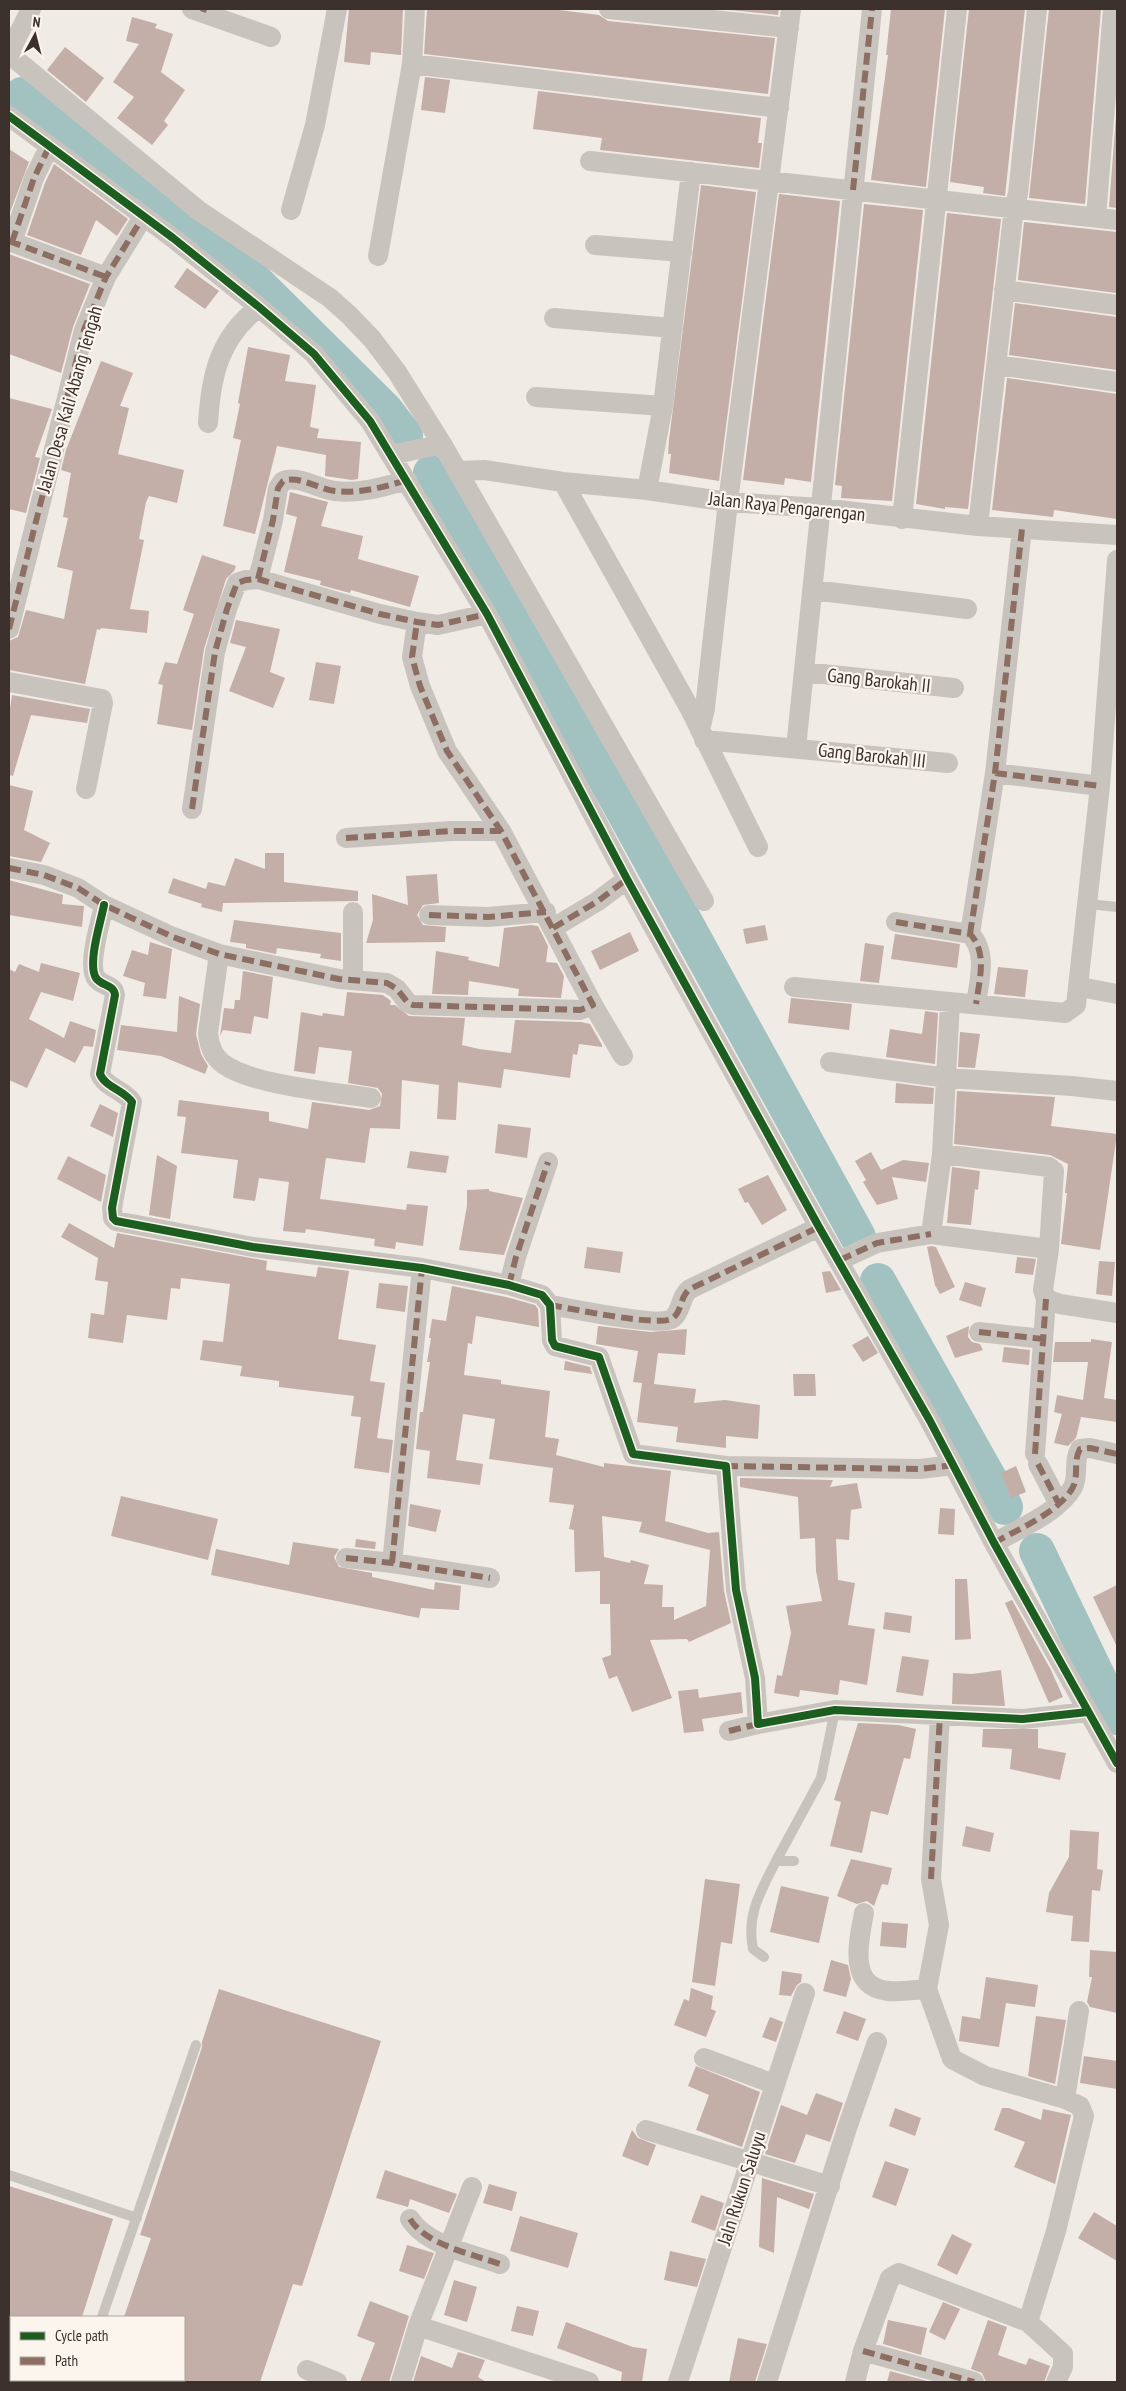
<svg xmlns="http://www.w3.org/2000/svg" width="1126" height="2391" viewBox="0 0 1126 2391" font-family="'PT Sans Narrow',sans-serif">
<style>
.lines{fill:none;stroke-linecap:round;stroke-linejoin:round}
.river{stroke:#a1c2c1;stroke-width:36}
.building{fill:#c3afa7;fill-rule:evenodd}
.lane{stroke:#c9c3be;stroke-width:10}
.street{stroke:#c9c3be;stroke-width:20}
.quiet{stroke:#8d6e63;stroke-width:6;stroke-dasharray:12 6;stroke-linecap:butt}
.cycleway-casing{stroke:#fbf5ee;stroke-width:11}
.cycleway{stroke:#1b5e20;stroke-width:8}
.labels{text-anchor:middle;stroke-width:4.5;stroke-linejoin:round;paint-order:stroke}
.street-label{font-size:19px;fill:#3b302b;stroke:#fbf5ee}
</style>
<rect width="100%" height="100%" fill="#f0ebe5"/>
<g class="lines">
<path class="river" d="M22,95L250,276L385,410L405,436
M431,473L616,797L858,1237
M878,1281L1005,1507
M1037,1551L1117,1717"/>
</g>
<path class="building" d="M349,9H403L401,55L371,52L370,65L344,62Z
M427,9H551L599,15L608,21L775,38L768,94L424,54Z
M720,9H779L778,15Z
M891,9H945L926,187L871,180L888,55H886Z
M969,9H1025L1005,196L983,193L984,187L950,182Z
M1049,9H1101L1085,204L1029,198Z
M132,17L157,24L155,28L173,34L161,72L185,90L164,121L168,125L152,145L117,118L134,97L113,82L139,44L126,41Z
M65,47L104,78L86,102L47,70Z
M425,77L450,80L445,113L421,110Z
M538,91L761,118L758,143H762L759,168L600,150L602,138L533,129Z
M1117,103V208L1109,207Z
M9,149L29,162L9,215Z
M54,164L128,219L117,236L96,220L81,255L27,235L45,183Z
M701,185L756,192L719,481L669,473L671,454H668L669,440Z
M779,194L840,201L811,482L785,478L784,485L743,480Z
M864,204L923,210L892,501L841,498L842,486L835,485Z
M947,213L1001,219L968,509L945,507V509L916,504Z
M1024,222L1117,232L1116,293L1018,280Z
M9,254L90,284L73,327L61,373L9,354Z
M187,268L219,291L205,309L174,287Z
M1015,303L1117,317V370L1009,355Z
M248,347L290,355L285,381L316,385L310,427L319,429L317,438L361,442L358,479L352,480L325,476L326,455L277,446L255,534L223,526L241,440L233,438L240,404L238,403Z
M101,361L133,373L120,406L129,408L118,454L184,470L177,503L149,496L146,502L139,539L144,540L130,609L149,611L147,633L101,628L100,630L97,629L85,684L9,670V641L18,637L26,610L64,619L73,571L57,567L68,518L63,517L71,473L61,470L66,450Z
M1007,378L1117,394V519L1054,510L1053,517L992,510Z
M9,398L52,409L35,457L40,458L26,513L9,509Z
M290,492L328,502L321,526L363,536L358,559L419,576L410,607L351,590L350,593L320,585L321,581L284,572L297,517L286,514Z
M202,555L236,566L234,571L226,579L204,649L192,730L157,724L163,685L158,684L165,662L177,664L194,614L183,610Z
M236,620L280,629L270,672L285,678L273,708L229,691L246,647L230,643Z
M316,662L341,666L334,704L309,700Z
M12,695L90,709L87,723L31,715L13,776L9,775V715Z
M9,785L33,791L24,830L50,843L41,862L9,856Z
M265,853H284V882L358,891V901L223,903L222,912L201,907L202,904L168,893L173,878L206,889L208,882L225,886L235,858L265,869Z
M437,874L439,903L423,905L417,915L423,925L446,927L445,942L366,943L373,920L372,894L408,905L406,876Z
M9,880L63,895L62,904L84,906L82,927L9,915Z
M234,920L341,933V961L320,958L321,954L277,948L276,954L246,948V944L230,942Z
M530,925L538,926L548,946L546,962L557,963L564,976L561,998L518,996L519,989L469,981L468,995L432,994L436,951L469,957L468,960L499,967L504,928Z
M765,925L768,940L746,944L743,929Z
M630,932L639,951L600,970L591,951Z
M895,934L960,944L957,968L891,959Z
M150,942L172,949L166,999L143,996L145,983L123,976L132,950L148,955Z
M865,943L884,946L879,983L860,981Z
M41,963L80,973L73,1001L41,992L29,1019L64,1038L70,1021L96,1030L93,1047L84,1046L75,1063L46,1048L27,1088L9,1080V969L15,972L19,964L39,972Z
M998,967L1028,970L1025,997L994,994Z
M243,971L273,977L268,1019L254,1016L251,1034L223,1030L220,1036L224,1008L234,1009L235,1000H240Z
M347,992L383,995L391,1001L390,1005H395L409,1016L465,1018L462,1045L479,1049L511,1053L515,1020L581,1022L590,1024L602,1045V1047L579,1044L577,1055L573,1054L570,1078L504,1069L501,1088L458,1082L456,1120L437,1119L439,1085L402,1080L400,1129L370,1128L365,1163L326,1158L320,1199L406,1210L407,1204L428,1206L423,1246L396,1242L395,1249L374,1246L375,1239L306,1229L305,1233L283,1231L289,1182L259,1178L255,1201L233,1198L238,1160L181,1153L186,1117L177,1116L179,1100L269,1112V1121L308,1129L312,1102L369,1110L380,1106L382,1094L378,1088L348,1083L352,1051L319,1047L315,1074L294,1071L301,1012L322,1016L323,1013L344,1016Z
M179,996L200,1004L196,1034L201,1054L208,1066L205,1074L161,1056L117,1050L121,1025L177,1032Z
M791,998L852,1004L849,1030L788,1023Z
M925,1011L938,1013L935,1064L886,1057L890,1029L922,1034Z
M960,1032L980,1034L975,1068L958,1067Z
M896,1083L934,1088L933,1104L895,1103Z
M957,1091L1055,1097L1051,1126L1117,1134L1100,1250L1061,1244L1067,1193H1065L1068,1164L1050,1155L954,1144Z
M100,1104L118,1113L113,1137L90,1126Z
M498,1124L531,1128L527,1158L495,1153Z
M410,1151L449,1156L446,1173L407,1168Z
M871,1152L881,1170L903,1160L929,1163L926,1182L892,1177L898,1199L877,1205L863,1182L866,1180L855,1161Z
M157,1155L177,1166L170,1219L149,1215Z
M68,1156L106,1175L101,1202L57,1179Z
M952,1167L980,1171L978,1190L975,1189L971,1225L947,1223Z
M768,1175L787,1210L762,1225L748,1202L745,1203L738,1189Z
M489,1189V1191L523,1198L504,1255L459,1250L467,1206V1190Z
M69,1223L114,1248L117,1233L267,1261L266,1270L316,1277L318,1267L349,1271L338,1339L376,1345L370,1381L385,1383L377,1438L393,1440L389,1473L354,1468L361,1417L351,1416L354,1396L279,1387V1381L240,1376L242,1366L200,1360L203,1340L223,1342L230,1284L181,1278L180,1289L171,1288L167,1320L127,1315L123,1343L88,1338L91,1313L104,1315L108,1282L95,1280L98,1258L61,1237Z
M931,1246L936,1247L955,1287L940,1294L935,1285L927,1247Z
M587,1247L623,1252L620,1273L584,1268Z
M1017,1257L1036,1259L1033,1275L1015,1273Z
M1099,1261L1115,1262L1112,1296L1096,1294Z
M830,1271L841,1290L826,1293L822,1272Z
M965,1282L986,1288L981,1307L959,1300Z
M379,1283L408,1286L405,1312L376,1308Z
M452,1286L506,1297L535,1305L538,1309L539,1327L476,1316L472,1344L468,1343L464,1375L501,1380V1384L550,1391L545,1437L559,1439L556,1455L604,1467V1463L671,1471L665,1521L708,1533L719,1532L724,1591L731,1623L689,1642L687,1639L650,1640L672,1698L632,1712L617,1676L609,1679L602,1658L611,1655L610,1604H600V1571L575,1572L574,1530L569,1529L574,1505L549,1502L553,1468L489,1459L495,1419L463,1414L456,1460L483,1464L480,1485L427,1478L430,1451L416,1449L420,1412H423L430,1362H427L431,1338H429L432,1319L446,1321ZM602,1516L642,1522L639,1532L710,1550L706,1606L674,1620V1607H662L663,1585L644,1584L649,1565L631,1560L630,1563L604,1557Z
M598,1326L650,1332L687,1329L685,1355L658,1353L654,1384L696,1389L694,1403L725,1400L760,1405L758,1439L726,1436V1448L676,1442L678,1427L637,1422L642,1383L633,1382L638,1351L596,1344Z
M969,1326L968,1337L972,1342L980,1344L983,1350L955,1358L946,1336Z
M868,1336L878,1353L863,1362L852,1345Z
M1091,1339L1112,1342L1104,1398L1117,1400V1422L1081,1417L1076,1438L1068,1446L1054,1443L1062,1414L1054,1412L1057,1395L1083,1400L1088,1362H1053L1055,1342H1091Z
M1004,1347L1030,1350L1029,1365L1002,1362Z
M565,1361L590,1367L592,1374L564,1370Z
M793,1374H815L816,1396H794Z
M1016,1466L1026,1492L1011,1498L1001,1473Z
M740,1478L833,1480L830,1487L857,1483L862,1508L851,1510L849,1540L836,1539L838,1580L855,1583L848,1625L875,1629L867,1685L840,1680L838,1695L800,1690L799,1697L774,1693L777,1675L782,1676L791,1633L786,1606L822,1601L816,1571L815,1538L800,1539L798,1497L740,1487Z
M121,1496L218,1519L208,1560L111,1536Z
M410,1504L441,1510L436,1532L408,1526Z
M940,1508L955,1509L954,1535L938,1534Z
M356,1539L376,1542L375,1549L355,1547Z
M293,1542L339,1549L334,1557L339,1567L372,1573V1577L434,1590L435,1582L461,1586L459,1610L421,1608L419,1618L211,1575L216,1549L289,1565Z
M955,1579H967L971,1639L955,1640Z
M1117,1585V1647L1093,1597Z
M1012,1600L1051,1670L1063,1697L1049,1703L1005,1603Z
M885,1612L912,1616L910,1633L883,1629Z
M902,1656L929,1660L923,1696L896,1692Z
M1001,1670L1005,1706L952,1704L953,1673L972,1674Z
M698,1689L699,1698L741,1692L743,1713L702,1719L704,1731L684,1733L678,1691Z
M858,1723L898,1725L916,1729L910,1759L904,1758L888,1815L871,1811L862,1853L830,1846L841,1802L834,1800Z
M983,1729H1038V1748L1066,1753L1060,1780L1010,1769L1012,1749L982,1747Z
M966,1826L994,1833L990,1852L962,1846Z
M1070,1830L1099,1832L1097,1869L1103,1870L1100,1891L1092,1890L1089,1942L1071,1941L1073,1916L1046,1912L1049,1893L1069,1857Z
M851,1859L892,1868L888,1885L882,1884L874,1906L867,1901L857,1904L837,1896Z
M705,1879L740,1884L732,1944L721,1942L715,1986L692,1982Z
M781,1886L829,1897L819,1943L770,1932Z
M882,1922L908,1924L906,1948L880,1946Z
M1090,1950L1117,1952V2013L1090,2007L1087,2002L1092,1977H1089Z
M831,1960L848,1965L851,1979L846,1997L823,1991Z
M782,1971L802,1974L801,1982L797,1985L791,1996L779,1995Z
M986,1977L1038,1985L1035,2007L1006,2003L999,2047L959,2041L962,2016L980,2019Z
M691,1988L713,1996L711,2009L716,2011L706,2037L674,2025L684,1999L689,2001Z
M219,1989L381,2041L302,2286L293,2284L260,2382H184V2317H124L151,2238L140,2235L202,2047V2042Z
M844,2011L866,2019L858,2041L836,2033Z
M1036,2016L1066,2020L1055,2084L1028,2076Z
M770,2017L783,2022L776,2042L762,2037Z
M1084,2056L1117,2061V2089L1080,2083Z
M696,2066L760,2092L742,2147L696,2130L709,2095L688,2086Z
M816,2093L843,2103L830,2142L806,2134L795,2163L765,2154L781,2105L807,2115Z
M895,2108L921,2118L915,2136L889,2126Z
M1002,2108H1009L1041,2120L1043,2109L1071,2115L1055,2184L1014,2167L1025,2142L994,2130Z
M632,2130L638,2138L656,2145L648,2166L622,2156Z
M885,2161L909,2169L896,2206L872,2197Z
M385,2170L457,2194L449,2213L410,2199L408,2207L376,2198Z
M762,2178L814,2194L809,2209L777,2197L774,2253L759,2247Z
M489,2184L517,2192L512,2211L483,2203Z
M9,2186L113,2219L82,2317H9Z
M701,2195L724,2203L715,2231L691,2222Z
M1094,2212L1117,2226V2261L1078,2238Z
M520,2216L578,2233L568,2268L510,2251Z
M952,2234L972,2244L957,2275L937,2265Z
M407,2245L434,2253L424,2279L399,2271Z
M670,2251L706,2259L697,2287L664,2280Z
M454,2280L477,2287L467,2322L444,2315Z
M370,2301L409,2316L389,2382H360L375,2343L357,2336Z
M943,2302L960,2309L945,2340L929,2332Z
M517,2306L539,2311L533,2336L511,2331Z
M888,2320L927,2328L921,2355L883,2344Z
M988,2320L1007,2327L998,2355L1026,2365L1029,2358L1050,2366L1044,2382H986L982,2373L971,2369Z
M566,2322L633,2347L647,2349L642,2382L621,2381L622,2372L557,2348Z
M738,2338L767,2344L755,2382H729Z
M458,2352L485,2360L478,2377L486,2382H413L421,2356L452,2368Z
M890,2371L931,2382H887Z"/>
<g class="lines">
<path class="lane" d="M1088,904L1117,907
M776,1861L821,1778L835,1710
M764,1957L753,1949C746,1914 761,1891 776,1861H794
M9,2175L137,2218
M102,2317L196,2045
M81,2382L82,2380"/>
<path class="street" d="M192,9L271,37
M609,9L789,28
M9,53L31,9
M9,54L198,210L330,298L349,315L372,339L397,372L442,444L704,901
M412,64L779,108
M9,116L173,238L259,307L314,354L370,421L487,614L627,879L819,1227L930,1421L994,1543L1117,1763
M590,161L1117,220
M291,210L315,125L337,9
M1096,217L1113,9
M9,241L106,277
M12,242L34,178L49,147
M595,245L682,252
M378,256L412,64L415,9
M1004,290L1117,305
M554,318L673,328
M997,365L1117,382
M536,397L663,406
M208,423C211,375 219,338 259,307
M392,455L442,444
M459,471L484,470L563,482L647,490L728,502L821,508L978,526L1117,535
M563,482L690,709L758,847
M647,490L663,406L691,172
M902,519L957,9
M978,526L1014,207L1018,194L1037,9
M258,579L273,520L278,488L283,481C299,475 318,489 335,491C359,494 384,487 407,480
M813,590L967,609
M9,629L84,330L106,277L143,217
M804,672L954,688
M9,682L102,699L103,703L86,789
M700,730L705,708L728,502L791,9
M704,740L948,763
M796,748L872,9
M995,773L1100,786
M192,809L215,652L227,609L237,583L246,580L258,579L380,614L417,622L438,625L487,614
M346,838L451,831H501
M9,868L44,875L78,888L104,905L173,937L219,954L339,979L387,983L397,989L408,1003L413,1005L580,1010L593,1005L501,831L447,751L420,686L412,657L417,622
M104,905C101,921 87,964 96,978C101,986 114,984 115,995L100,1074C105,1087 124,1090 132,1102L112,1208L113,1218L116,1221L253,1247L422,1268L509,1285L542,1295L550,1305L552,1340L555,1346L599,1357L633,1454L726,1466L736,1590L755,1678L758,1724L835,1710L1023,1719L1088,1712
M429,915L488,917L546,912
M896,922L970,934C988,952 979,982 976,1004
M553,928L598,901L627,879
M970,934L995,773L1022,529
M219,954L208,1033C209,1044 213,1056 222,1063C250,1085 333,1092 371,1098
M353,980V912
M794,987L1065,1013L1076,1005L1100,786L1117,560
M1080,987L1117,994
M593,1005L623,1056
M830,1062L947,1078L1072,1086L1117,1091
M942,1154L1049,1167L1054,1171L1049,1249L1043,1290L1046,1299L1035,1454
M931,1234L942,1154L950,1002
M840,1260L877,1243L931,1234L1049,1249
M509,1285L516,1257L548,1162
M1046,1299L1060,1304L1117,1313
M550,1305C569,1308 661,1328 673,1318C682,1311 680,1296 690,1289L819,1227
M979,1332L1043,1339
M1038,1464L1059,1504
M726,1466L920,1469L954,1465
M994,1543C1018,1529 1060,1512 1073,1487C1079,1475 1073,1461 1080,1449L1090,1448L1117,1454
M346,1558L392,1563L490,1578
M392,1563L422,1268
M940,1715L931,1879L939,1925L927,1989L952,2059L985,2076L1065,2099L1080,2106L1084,2116L1056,2231L1028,2322
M729,1731L758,1724
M864,1913C859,1940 847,1987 888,1991C900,1992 914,1990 927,1989
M704,2058L774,2084
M1065,2099L1079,2011
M646,2130L830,2186
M410,2219C426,2245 472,2254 500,2264
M418,2326L589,2382
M863,2351L974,2382
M307,2370L337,2382
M401,2382L418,2326L472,2187
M678,2382L805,1993
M767,2382L847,2128L877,2042
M855,2382L863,2351L890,2278L899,2273L1028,2322L1063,2354V2367L1056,2382"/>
<path class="quiet" d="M203,12L204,9
M853,190L872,9
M9,241L106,277
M12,242L34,178L49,147
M258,579L273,520L278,488L283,481C299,475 318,489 335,491C359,494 384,487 407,480
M9,629L84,330L106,277L143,217
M995,773L1100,786
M192,809L215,652L227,609L237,583L246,580L258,579L380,614L417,622L438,625L487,614
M346,838L451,831H501
M9,868L44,875L78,888L104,905L173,937L219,954L339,979L387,983L397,989L408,1003L413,1005L580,1010L593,1005L501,831L447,751L420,686L412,657L417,622
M429,915L488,917L546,912
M896,922L970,934C988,952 979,982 976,1004
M553,928L598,901L627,879
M970,934L995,773L1022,529
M840,1260L877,1243L931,1234
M509,1285L516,1257L548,1162
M550,1305C569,1308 661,1328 673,1318C682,1311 680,1296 690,1289L819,1227
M979,1332L1043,1339
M1035,1454L1046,1299
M1038,1464L1059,1504
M726,1466L920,1469L954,1465
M994,1543C1018,1529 1060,1512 1073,1487C1079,1475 1073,1461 1080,1449L1090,1448L1117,1454
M346,1558L392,1563L490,1578
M392,1563L422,1268
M729,1731L758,1724
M931,1879L940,1715
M410,2219C426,2245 472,2254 500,2264
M863,2351L974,2382"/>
<g class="cycleway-casing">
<path id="cycleway" d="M9,116L173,238L259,307L314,354L370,421L487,614L627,879L819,1227L930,1421L994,1543L1117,1763
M104,905C101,921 87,964 96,978C101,986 114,984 115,995L100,1074C105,1087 124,1090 132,1102L112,1208L113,1218L116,1221L253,1247L422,1268L509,1285L542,1295L550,1305L552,1340L555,1346L599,1357L633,1454L726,1466L736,1590L755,1678L758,1724L835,1710L1023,1719L1088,1712"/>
</g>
<use href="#cycleway" class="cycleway"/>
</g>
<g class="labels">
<g class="street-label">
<text transform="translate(69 399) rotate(-74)" y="7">Jalan Desa Kali Abang Tengah</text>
<text transform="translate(787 506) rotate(6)" y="7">Jalan Raya Pengarengan</text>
<text transform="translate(879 680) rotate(6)" y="7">Gang Barokah II</text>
<text transform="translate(872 755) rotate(6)" y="7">Gang Barokah III</text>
<text transform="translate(741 2188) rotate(-72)" y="7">Jaln Rukun Saluyu</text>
</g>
</g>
<rect width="1126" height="2391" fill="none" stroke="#3b302b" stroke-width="20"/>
<rect x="10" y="2316" width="175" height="65" fill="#fbf5ee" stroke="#aea6a0"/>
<rect x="20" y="2332" width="25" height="8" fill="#1b5e20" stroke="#aea6a0"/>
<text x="55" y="2341" font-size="15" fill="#3b302b">Cycle path</text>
<rect x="20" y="2357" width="25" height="8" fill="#8d6e63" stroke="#aea6a0"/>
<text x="55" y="2366" font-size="15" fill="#3b302b">Path</text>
<g transform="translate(35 35) rotate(7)" stroke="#fbf5ee" stroke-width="4" paint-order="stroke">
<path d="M0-4L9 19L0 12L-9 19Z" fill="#3b302b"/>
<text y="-8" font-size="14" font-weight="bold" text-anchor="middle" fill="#3b302b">N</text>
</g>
</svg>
